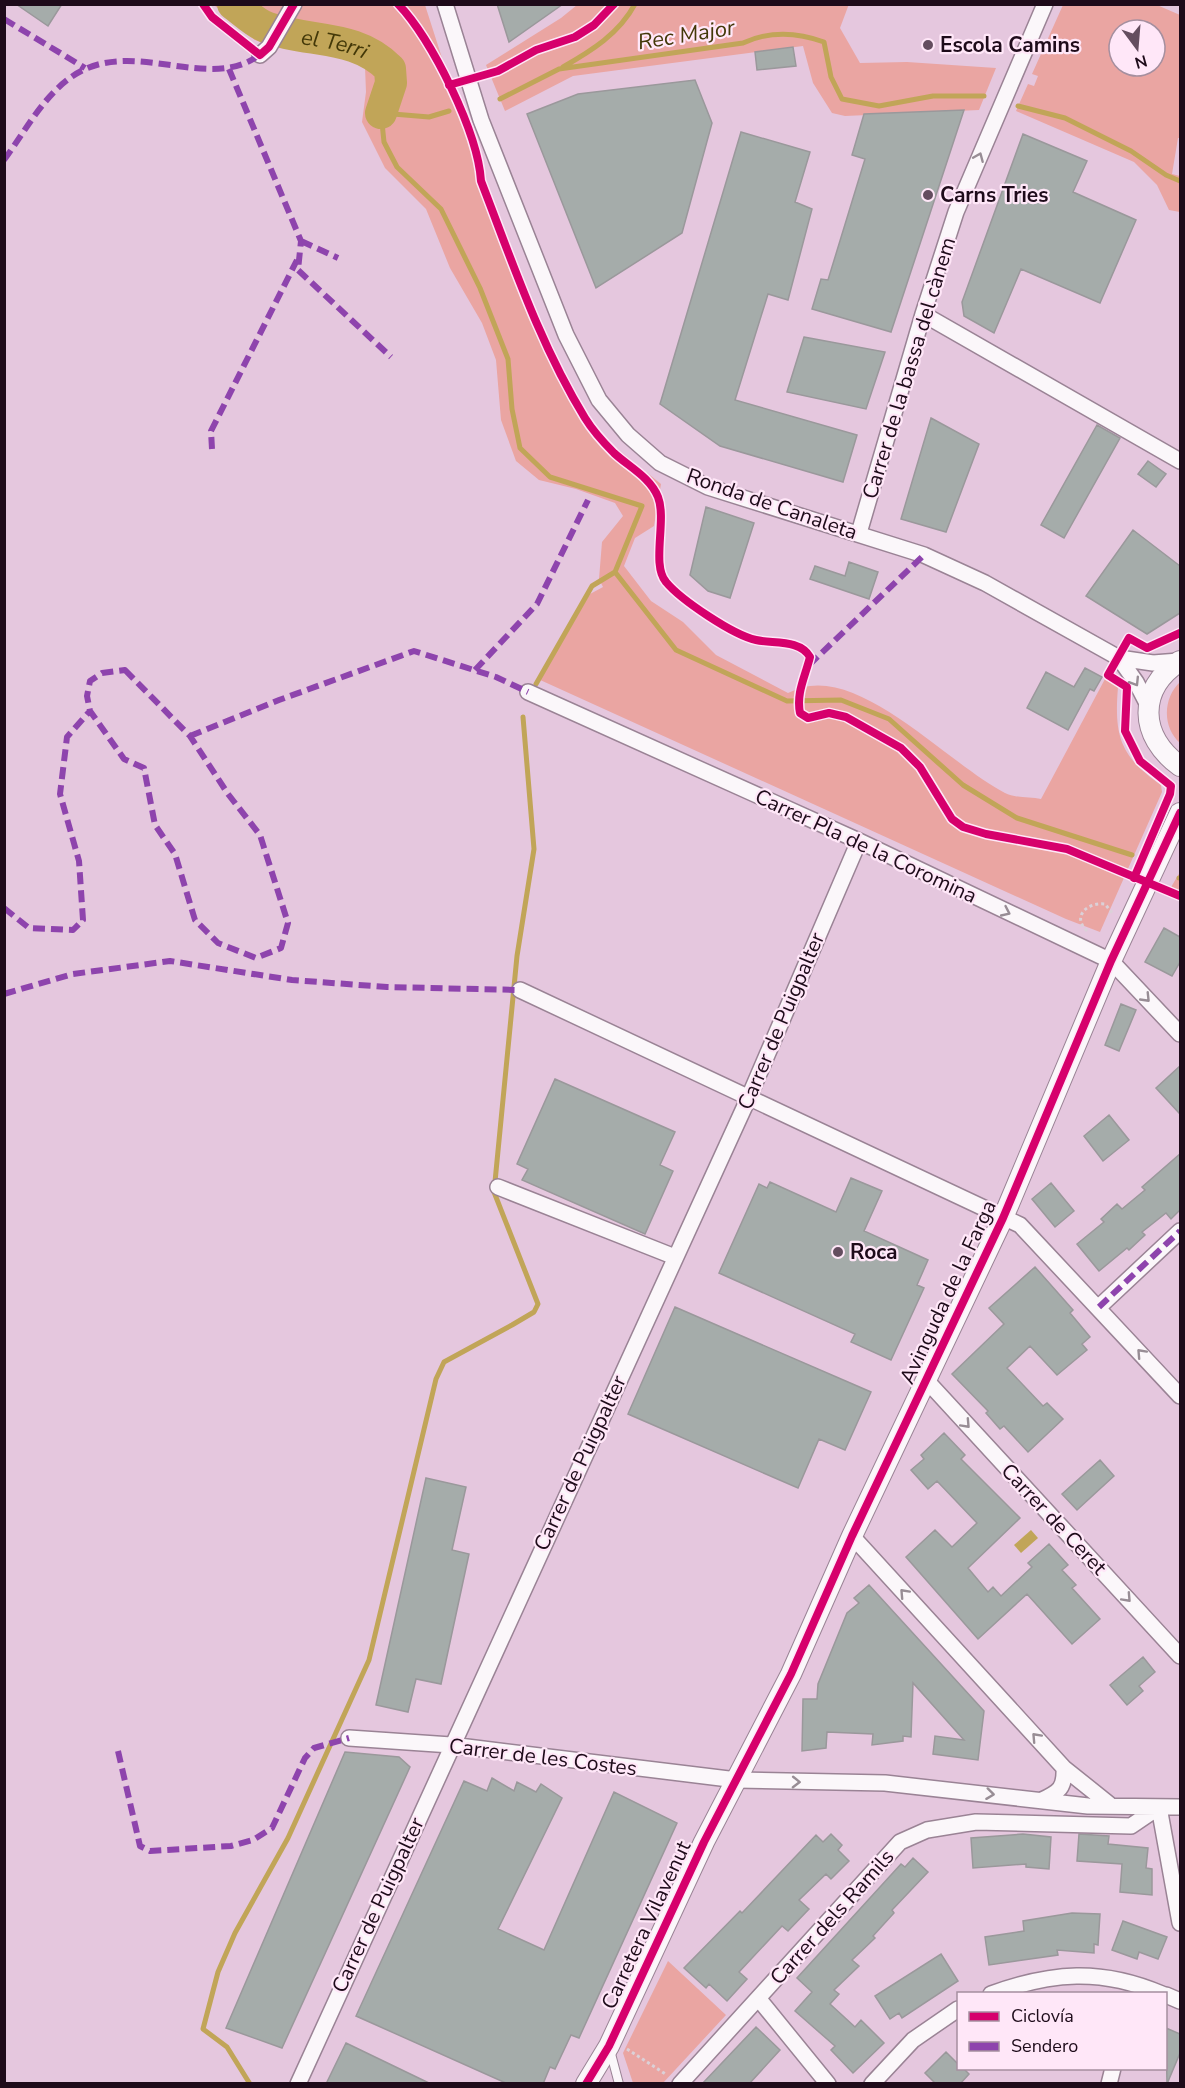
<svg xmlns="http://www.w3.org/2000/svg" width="1185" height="2088" viewBox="0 0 1185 2088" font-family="'Nunito Sans',sans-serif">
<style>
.green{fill:#eaa5a2;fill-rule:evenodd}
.water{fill:#c1a558}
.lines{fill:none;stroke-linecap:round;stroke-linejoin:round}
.stream{stroke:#c1a558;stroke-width:5}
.river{stroke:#c1a558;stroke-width:32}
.building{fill:#a5acaa;stroke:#9a989b;stroke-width:1.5}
.service-casing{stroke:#9a8395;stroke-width:10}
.minor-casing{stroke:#9a8395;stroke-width:18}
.tertiary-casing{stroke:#9a8395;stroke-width:22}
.path{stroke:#dbd1d8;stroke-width:3;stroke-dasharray:3 3;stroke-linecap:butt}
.service{stroke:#fbf7fa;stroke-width:8}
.minor{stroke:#fbf7fa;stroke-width:15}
.tertiary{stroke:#fbf7fa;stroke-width:20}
.quiet{stroke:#8e44ad;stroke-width:6;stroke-dasharray:12 6;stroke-linecap:butt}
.cycleway-casing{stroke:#ffe7f8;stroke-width:11}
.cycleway{stroke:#d6006c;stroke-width:8}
.oneway{stroke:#988d95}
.poi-dot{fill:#644d5f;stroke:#ffe7f8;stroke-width:2}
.labels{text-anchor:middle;stroke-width:4.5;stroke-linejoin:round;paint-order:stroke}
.poi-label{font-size:21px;font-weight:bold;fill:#1e0b1a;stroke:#ffe7f8;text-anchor:start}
.street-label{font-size:21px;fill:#1e0b1a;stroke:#ffe7f8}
.water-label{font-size:22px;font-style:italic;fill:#433808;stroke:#ffe7f8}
</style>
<rect width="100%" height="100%" fill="#e5c7de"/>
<path class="green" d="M267,4L425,5L460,114L550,347L596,432L661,484L654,526L635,538L624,566L651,601L683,622L716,655L788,693C795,690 802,687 810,686C871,678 951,765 1005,793C1014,798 1030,797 1041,799L1105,679L1118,687C1114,736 1120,756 1161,785L1162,792L1100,932L1066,919L538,679L590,594L603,587L599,579L602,542L623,516L615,503L576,489L539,480L516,461L501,420L496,360L482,323L450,268L426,209L385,168L362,122L366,92L365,67L335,53L273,46L255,40L214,5H253L258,7Z
M849,4L840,28L860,63L907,62L996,68L979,110L845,116L832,113L813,83L803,46L573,76L505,111L486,65L561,18L577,5Z
M1063,5H1157L1180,15V138H1178L1172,174L1180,176V212L1169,210L1157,185L1134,162L1016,111L1028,84L1034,86L1038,76L1032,74ZM1119,30H1155V66H1119Z
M1180,682V743C1162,727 1163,698 1180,682Z
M1180,872V899L1167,894Z
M668,1961L726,2015L663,2083H633L623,2053Z"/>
<path class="water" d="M1031,1530L1038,1538L1021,1553L1014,1545Z"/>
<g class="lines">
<path class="stream" d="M563,67C591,51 619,34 635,4
M500,99L559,69L743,43C769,31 797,32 824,42L831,77L842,99L879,106L933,96H984
M1018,106L1065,118L1131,151L1166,175L1180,181
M449,111L429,117L381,113L384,142L397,167L441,209L480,288L508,359L512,409L520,448L550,477L642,506L615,572L676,650L787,701L841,700L889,719L963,785L1017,818L1132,855
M536,684L592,586L615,572
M1179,878H1180
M250,2084L227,2047L203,2029L218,1972L235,1933L288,1838L369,1660L436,1379L444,1362L512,1325L534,1312L538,1304L494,1192L517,956L534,849L523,717"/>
<path class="river" id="s1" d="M233,4C244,12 256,24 268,28C311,43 356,34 390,69L391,83L381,113"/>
</g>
<path class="building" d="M16,4H62L48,26Z
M497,4H563L509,42Z
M793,47L796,66L757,70L755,52Z
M695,80L712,123L682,233L596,288L527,114L578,94Z
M964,110L891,332L812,309L821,279L828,280L865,159L852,155L864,114Z
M741,132L810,152L795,202L812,209L788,300L768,294L735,400L857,435L843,482L720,446L660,404Z
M1023,134L1087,161L1073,192L1136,220L1100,303L1021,269L994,333L964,316L962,302Z
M804,337L885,352L866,409L787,392Z
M931,418L979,444L946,532L901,519Z
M1097,425L1120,438L1064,538L1041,525Z
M1148,461L1166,474L1156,487L1138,474Z
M706,507L754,523L730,598L708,591L690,575Z
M1133,530L1180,566V613L1147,634L1086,596Z
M849,562L878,572L869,599L810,579L815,566L845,576Z
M1085,668L1102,677L1094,691L1090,689L1068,730L1027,708L1046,672L1074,687Z
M1164,928L1180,937V962L1172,976L1145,962Z
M1121,1004L1136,1010L1119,1051L1105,1045Z
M1180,1066V1114L1156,1088Z
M555,1079L675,1132L660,1165L673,1171L645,1234L522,1180L528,1169L517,1164Z
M1109,1115L1129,1140L1103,1161L1084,1136Z
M1180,1154V1210L1171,1219L1166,1213L1142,1232L1145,1235L1129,1250L1127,1248L1099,1271L1077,1244L1104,1222L1101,1219L1117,1204L1122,1209L1145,1190L1142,1187Z
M851,1178L882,1191L864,1231L928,1260L917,1285L924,1288L891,1360L851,1342L855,1334L719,1273L759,1184L767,1188L770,1182L836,1212Z
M1051,1183L1074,1211L1055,1227L1032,1199Z
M1035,1267L1073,1310L1070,1313L1090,1337L1082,1344L1087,1350L1057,1375L1030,1346L1007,1368L1043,1406L1047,1403L1063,1419L1028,1452L1004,1426L1000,1429L986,1413L988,1411L952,1374L1004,1324L989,1308Z
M675,1307L871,1392L845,1450L819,1439L798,1488L628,1414Z
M944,1433L965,1455L961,1459L1020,1518L968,1568L988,1592L993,1587L1001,1596L1032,1567L1028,1563L1049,1544L1068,1565L1062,1570L1076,1585L1072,1588L1100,1619L1072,1644L1027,1594L978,1639L906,1557L935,1530L952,1547L977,1523L937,1481L928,1489L911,1470L924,1459L921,1455Z
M1100,1460L1114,1476L1077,1510L1062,1494Z
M426,1478L466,1487L452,1550L469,1554L441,1684L416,1679L408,1712L376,1705Z
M869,1585L984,1711L978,1760L933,1754L935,1736L964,1740L913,1683L911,1737L903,1736V1741L872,1745L873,1734L827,1732L826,1748L802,1751L803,1699H817L818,1684L847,1613L859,1603L854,1598Z
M1143,1657L1155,1672L1139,1686L1143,1691L1127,1705L1110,1685Z
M345,1752L399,1757L410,1767L282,2048L226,2028Z
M492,1778L514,1791L517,1782L536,1792L541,1784L562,1798L498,1929L544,1950L614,1792L677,1823L579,2038L571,2035L555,2069L550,2067L543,2084H508L356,2016L464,1781L487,1791Z
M831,1834L842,1845L838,1850L849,1861L831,1879L826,1874L799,1900L809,1909L788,1931L782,1926L739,1972L747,1979L727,2001L709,1984L706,1988L684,1968L740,1911L742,1913L816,1835L823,1842Z
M1023,1834L1051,1837L1049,1869L1026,1867V1864L973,1868L971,1838Z
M1079,1834L1109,1836L1108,1844L1148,1848L1146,1868L1152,1869V1895L1120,1892L1122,1864L1077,1861Z
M913,1858L928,1872L892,1910L894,1913L873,1936L875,1938L852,1960L859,1966L834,1990L839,1994L830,2004L855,2027L861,2020L884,2043L853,2073L831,2050L835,2046L795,2011L812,1992L797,1978L901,1864L905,1867Z
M1072,1913L1100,1914L1098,1945L1094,1944V1953L1057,1950L1058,1955L989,1965L985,1937L1024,1931L1023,1921Z
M1123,1921L1167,1937L1158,1959L1139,1952L1137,1959L1112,1950Z
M941,1954L958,1981L902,2018L899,2013L890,2019L875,1996Z
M756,2027L780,2050L749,2084H702Z
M1166,2028L1180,2034V2053L1167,2084Z
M346,2043L431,2084H326Z
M946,2052L958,2064V2068H963L969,2074L960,2084H936L925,2073Z"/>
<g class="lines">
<g class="service-casing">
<path id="service" d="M610,2050L619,2084"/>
</g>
<g class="minor-casing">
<path id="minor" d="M445,4L481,120L566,335L599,400L628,435L660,463L708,487L924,555L985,583L1119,658L1153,663L1179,661
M260,55L269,47L294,4
M923,314L1180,461
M859,533L923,314L956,212L1045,4
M1119,658L1136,682L1149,707
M528,692L859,841L1111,961L1180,1034
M520,990L1020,1225L1180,1396
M498,1187L675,1257
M1099,1307L1180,1231
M927,1381L1180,1656
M852,1536L1064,1768L1109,1804
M349,1738L451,1745L737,1780L885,1783L1088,1806L1180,1807
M1042,1800C1059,1792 1065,1788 1064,1768
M1159,1807L1180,1923
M991,1994C1052,1972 1101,1968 1162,1994
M1166,1995L1180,2001
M758,1998L828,2084
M298,2084L749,1097L859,841
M680,2084L900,1842L927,1830L976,1822L1131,1826L1159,1807
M872,2084L913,2040L958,2009
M1109,2084L1113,2068"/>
</g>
<g class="tertiary-casing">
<path id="tertiary" d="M1180,661C1137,689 1139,737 1180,766
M586,2084L609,2046L704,1842L791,1674L852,1536L1003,1218L1111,961L1180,813"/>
</g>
<path class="path" d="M483,74L498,71L536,50L575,37L594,25L614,4
M1087,931C1071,916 1088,902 1105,904L1113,914
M627,2049L667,2075"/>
<use href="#service" class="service"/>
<use href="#minor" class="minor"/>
<use href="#tertiary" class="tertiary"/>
<path class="quiet" d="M4,19L85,68
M229,69L301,241L298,270L391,357
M4,160C24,133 42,98 70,78C131,33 211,97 263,52
M301,241L338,258
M212,449L211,431L297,260
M809,665L924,555
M125,670L190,736L228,794L260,835L288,923L281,948L256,958L218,943L195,920L175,854L155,825L144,768L124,759L90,711L87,696L90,681L102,673Z
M475,670L537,604L588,500
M190,736L279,700L414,651L496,677L528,692
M4,908L29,928L73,930L83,920L79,861L60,794L67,737L90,711
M4,994L73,974L170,961L292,980L387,987L520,990
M1099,1307L1180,1231
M118,1751L140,1846L150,1851L231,1846L253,1840L272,1828L305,1758L314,1748L349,1738"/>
<g class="cycleway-casing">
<path id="cycleway" d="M203,4L212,17L260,55L269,47L294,4
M398,4C432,39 478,133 481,181C512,261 540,345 585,418C593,431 603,442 614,453C629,467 650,477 658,497C667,520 651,565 666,582C681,600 733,635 756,640C773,644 800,639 810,657C805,677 796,693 800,713L808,718L829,713L846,717L901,748L920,767L952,819L963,827L986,834L1067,849L1180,896
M449,85L498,71L536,50L575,37L594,25L614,4
M1134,878L1170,794L1171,786L1140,761L1125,731L1127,687L1108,675L1129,638L1147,648L1180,633
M586,2084L609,2046L704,1842L791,1674L852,1536L1003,1218L1111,961L1180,813"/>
</g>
<use href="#cycleway" class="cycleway"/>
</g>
<defs><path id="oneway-chevron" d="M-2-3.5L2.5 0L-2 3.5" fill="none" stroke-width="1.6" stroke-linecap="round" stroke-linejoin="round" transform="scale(1.5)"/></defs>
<g class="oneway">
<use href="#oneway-chevron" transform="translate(979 157) rotate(-67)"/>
<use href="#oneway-chevron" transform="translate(1135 682) rotate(58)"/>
<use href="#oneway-chevron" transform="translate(1006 912) rotate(25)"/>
<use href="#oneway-chevron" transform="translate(1146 998) rotate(46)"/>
<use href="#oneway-chevron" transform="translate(1141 1353) rotate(-133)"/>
<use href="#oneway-chevron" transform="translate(966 1424) rotate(47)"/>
<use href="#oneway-chevron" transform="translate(904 1593) rotate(-133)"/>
<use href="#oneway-chevron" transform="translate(1127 1598) rotate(47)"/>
<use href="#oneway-chevron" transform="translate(1036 1737) rotate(-133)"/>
<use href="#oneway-chevron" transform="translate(796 1782) rotate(1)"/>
<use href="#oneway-chevron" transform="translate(990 1794) rotate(7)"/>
</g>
<g class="poi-dot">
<circle cx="928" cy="45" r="6"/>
<circle cx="928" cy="195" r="6"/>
<circle cx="838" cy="1252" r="6"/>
</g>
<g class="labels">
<g class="poi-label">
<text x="940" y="52">Escola Camins</text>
<text x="940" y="202">Carns Tries</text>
<text x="850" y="1259">Roca</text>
</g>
<g class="street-label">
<text transform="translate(909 368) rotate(-73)" y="7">Carrer de la bassa del cànem</text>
<text transform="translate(772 504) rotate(19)" y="7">Ronda de Canaleta</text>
<text transform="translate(866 846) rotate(25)" y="7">Carrer Pla de la Coromina</text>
<text transform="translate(781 1021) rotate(-67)" y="7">Carrer de Puigpalter</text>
<text transform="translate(948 1292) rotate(-65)" y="7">Avinguda de la Farga</text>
<text transform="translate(580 1463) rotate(-65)" y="7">Carrer de Puigpalter</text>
<text transform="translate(1054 1519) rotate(47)" y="7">Carrer de Ceret</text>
<text transform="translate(543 1757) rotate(7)" y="7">Carrer de les Costes</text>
<text transform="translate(378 1905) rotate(-65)" y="7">Carrer de Puigpalter</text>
<text transform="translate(832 1917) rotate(-48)" y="7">Carrer dels Ramils</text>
<text transform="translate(646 1925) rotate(-65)" y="7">Carretera Vilavenut</text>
</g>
<g class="water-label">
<text transform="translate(686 34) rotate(-9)" y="8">Rec Major</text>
<text dy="8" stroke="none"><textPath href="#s1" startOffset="111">el Terri</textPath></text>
</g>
</g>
<rect width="1185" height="2088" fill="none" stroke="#1e0b1a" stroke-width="12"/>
<rect x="957" y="1992" width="210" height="78" fill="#ffe7f8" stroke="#a58f9f" stroke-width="1.5"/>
<rect x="969" y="2012" width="30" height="9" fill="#d6006c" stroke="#a58f9f" stroke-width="1.5"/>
<text x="1011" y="2022" font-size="18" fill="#1e0b1a">Ciclovía</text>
<rect x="969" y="2042" width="30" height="9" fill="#8e44ad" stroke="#a58f9f" stroke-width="1.5"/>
<text x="1011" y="2052" font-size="18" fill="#1e0b1a">Sendero</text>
<g transform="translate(1137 48) rotate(164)"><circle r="28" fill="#ffe7f8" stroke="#a58f9f" stroke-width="1.5"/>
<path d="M0-4.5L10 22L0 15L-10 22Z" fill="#644d5f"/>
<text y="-9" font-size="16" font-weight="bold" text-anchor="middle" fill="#1e0b1a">N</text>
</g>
</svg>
